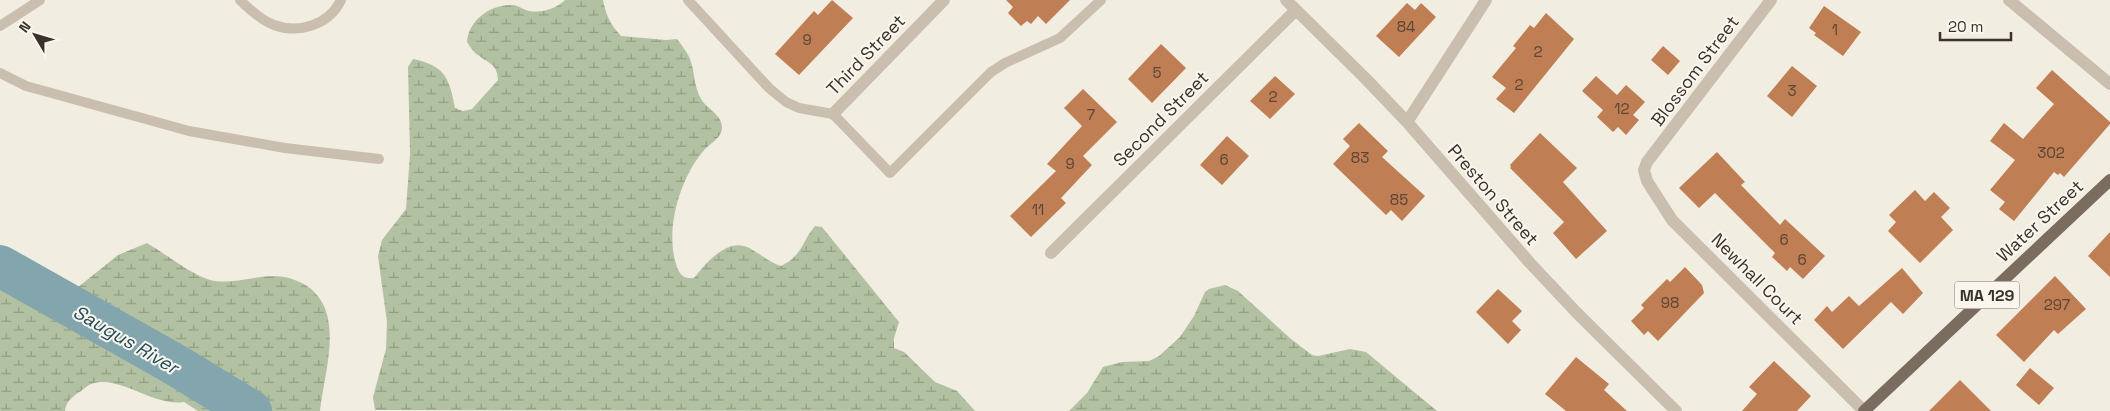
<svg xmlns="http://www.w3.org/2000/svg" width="2110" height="411" viewBox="0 0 2110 411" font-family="'Space Grotesk',sans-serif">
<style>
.wetland{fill:url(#wetland-marsh)}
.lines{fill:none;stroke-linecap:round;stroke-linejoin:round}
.river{stroke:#82a5ae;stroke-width:42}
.building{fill:#bf7e53}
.lane{stroke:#cabfae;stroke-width:10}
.street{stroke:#cabfae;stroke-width:12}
.primary{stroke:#7a6c5e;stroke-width:12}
.labels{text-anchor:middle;stroke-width:4;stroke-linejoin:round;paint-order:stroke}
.number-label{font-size:15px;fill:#5a4536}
.shield{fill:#faf6ee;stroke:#736d66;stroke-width:1}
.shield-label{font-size:16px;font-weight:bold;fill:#39322c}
.street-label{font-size:18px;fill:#39322c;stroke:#faf6ee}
.water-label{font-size:19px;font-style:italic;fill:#234d59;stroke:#faf6ee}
</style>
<defs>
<pattern id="wetland-marsh" width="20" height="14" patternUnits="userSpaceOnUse" patternTransform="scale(1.25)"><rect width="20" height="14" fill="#b2c1a2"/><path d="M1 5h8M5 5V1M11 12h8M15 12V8" fill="none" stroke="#929d84"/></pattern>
</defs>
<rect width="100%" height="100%" fill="#f2ede1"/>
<path class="wetland" d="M565,0H603C606,15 610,24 621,36L666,40L677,39C682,46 689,54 691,62C695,75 694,86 701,99C707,109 723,115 722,129C721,138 710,144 705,149C680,177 665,229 676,264C678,273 684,280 694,278C706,263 729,235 751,249C763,256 768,261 781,266C803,255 801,243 815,226L822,227L899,322L894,338V348L904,352L935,382L957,391L975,411L375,410L373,397L386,349L387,322L378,256L382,240L406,209L410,154L408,67L413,59C445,66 449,77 455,108L463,111L472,109L498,80C497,63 489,64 478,55C473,52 470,46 467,42C469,19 491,4 514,5C519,6 524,10 529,11C543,13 555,9 565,0Z
M147,243C166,254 190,274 210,280C231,285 253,276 274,276C286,276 297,280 307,286C346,313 324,372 320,411H198L184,402C152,407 120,374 91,384C86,386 82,391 78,393C71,398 66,402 65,411H0V257L53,286L67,292L77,288L118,255Z
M1225,285L1238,291L1291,339L1312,355L1318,356L1350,349L1366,352L1437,411H1069L1087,393L1103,367L1122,362L1149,361L1159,356L1180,337L1194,316L1205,292L1209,289Z"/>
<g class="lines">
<path class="river" d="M0,266L174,364L251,411"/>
</g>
<path class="building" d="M832,0L853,18L799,75L775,54L814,11L818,15Z
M1006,0H1070L1046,24L1038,16L1031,24L1027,21L1021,26L1008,13L1013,7Z
M1407,3L1415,10L1421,3L1436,17L1399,57L1376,36Z
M1824,6L1861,32L1843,56L1814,35L1816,33L1809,28Z
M1546,13L1574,39L1514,113L1496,99L1506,88L1492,77L1516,48L1513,46L1530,25L1534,28Z
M1161,44L1186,68L1152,103L1128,79Z
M1663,46L1680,61L1668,75L1651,60Z
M1792,66L1817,86L1792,117L1767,96Z
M2052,70L2110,122V124L2064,177L2060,173L2058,175L2054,172L2014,221L1999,209L2005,202L1990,190L2015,160L1990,141L2004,123L2023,139L2054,104L2036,88Z
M1275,76L1295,94L1270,119L1250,101Z
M1596,76L1617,95L1626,85L1645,102L1633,115L1639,120L1626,135L1618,127L1613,132L1597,117L1603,110L1582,91Z
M1083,89L1117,122L1083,156L1092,165L1061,198L1066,203L1031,237L1010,216L1056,171L1047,164L1082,126L1064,108Z
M1359,123L1388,151L1382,157L1425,196L1402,221L1391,210L1386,215L1333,164L1350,146L1343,139Z
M1540,133L1577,168L1563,182L1607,231L1576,259L1553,233L1564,222L1510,168L1511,167L1510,165Z
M1227,136L1249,156L1222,185L1200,165Z
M1717,152L1745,182L1741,185L1780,225L1785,219L1825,256L1803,279L1790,267L1787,271L1772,257L1775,253L1715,193L1699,208L1679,188Z
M1915,190L1925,201L1934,192L1950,208L1941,217L1953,230L1920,263L1888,231L1896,222L1889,215Z
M2110,232V277L2088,256Z
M1685,267L1702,285L1704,293L1658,341L1648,331L1644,335L1631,321L1644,308L1641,305L1667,279L1670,282Z
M1902,268L1923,293L1903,314L1891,302L1843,349L1814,320L1827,306L1832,312L1849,296L1859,306Z
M2055,276L2086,309L2058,334L2054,330L2024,362L1996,335Z
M1498,289L1522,311L1512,321L1521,330L1508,344L1476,312Z
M1576,357L1609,384L1604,390L1627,411H1566L1545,394Z
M1774,361L1811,396L1797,411H1742L1757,394L1749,387Z
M2030,368L2054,388L2039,405L2016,385Z
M1960,380L1991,411H1929Z"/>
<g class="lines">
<path class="lane" d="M240,0C250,10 261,20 274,25C299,34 329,25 341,0
M688,0L769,88L786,102L799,108L833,114L890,173L991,72L1005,63L1060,38L1101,0
M0,26L40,0
M0,73L26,86L189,131L285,148L379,159"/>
<path class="street" d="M1286,0L1366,79L1407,122L1530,263L1576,312L1676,411
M1771,0L1647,162L1644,170L1647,181L1672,220L1864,411
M2009,0L2110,84
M833,114L944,0
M1407,122L1486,0
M1051,253L1296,10"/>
<path class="primary" d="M1864,411L2110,180"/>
</g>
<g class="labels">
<g class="number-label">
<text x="1406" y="32">84</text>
<text x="1835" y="35">1</text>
<text x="807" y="45">9</text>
<text x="1538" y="57">2</text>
<text x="1157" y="78">5</text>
<text x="1519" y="90">2</text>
<text x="1792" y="96">3</text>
<text x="1273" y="102">2</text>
<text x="1622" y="114">12</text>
<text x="1091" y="120">7</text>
<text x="2051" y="158">302</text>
<text x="1360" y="163">83</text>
<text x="1224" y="165">6</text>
<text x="1070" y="169">9</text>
<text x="1399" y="205">85</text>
<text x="1038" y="215">11</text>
<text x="1784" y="245">6</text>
<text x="1802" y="265">6</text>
<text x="1670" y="308">98</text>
<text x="2057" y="310">297</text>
</g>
<rect class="shield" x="1954.5" y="281.5" width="65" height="27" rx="4"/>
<g class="shield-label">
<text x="1987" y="301">MA 129</text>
</g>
<g class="street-label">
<text transform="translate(866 55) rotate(-46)" y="6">Third Street</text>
<text transform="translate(1695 71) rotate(-53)" y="6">Blossom Street</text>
<text transform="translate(1161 119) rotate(-45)" y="6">Second Street</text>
<text transform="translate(1493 195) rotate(49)" y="6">Preston Street</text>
<text transform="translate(2040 221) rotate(-43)" y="6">Water Street</text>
<text transform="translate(1757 279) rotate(45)" y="6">Newhall Court</text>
</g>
<g class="water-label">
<text transform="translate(126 339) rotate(30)" y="7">Saugus River</text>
</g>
</g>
<g transform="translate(35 35) rotate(308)" stroke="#faf6ee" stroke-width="4" paint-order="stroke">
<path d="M0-4L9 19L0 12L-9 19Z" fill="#39322c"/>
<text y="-8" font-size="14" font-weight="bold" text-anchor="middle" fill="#39322c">N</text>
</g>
<path d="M1940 32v8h71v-8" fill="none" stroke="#39322c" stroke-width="2.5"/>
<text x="1948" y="32" font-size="15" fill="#39322c" stroke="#faf6ee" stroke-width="4" paint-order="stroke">20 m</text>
</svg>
